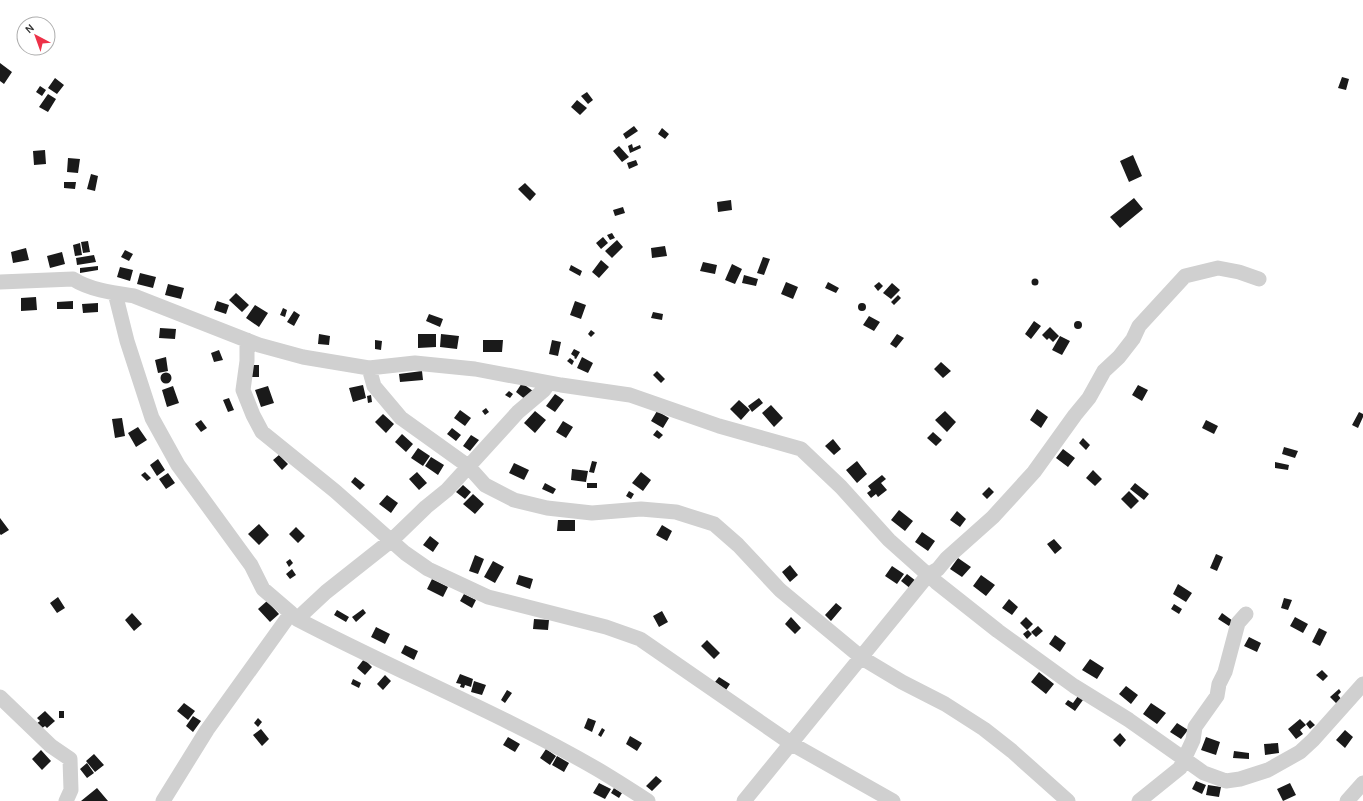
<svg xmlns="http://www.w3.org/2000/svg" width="1363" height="801" viewBox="0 0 1363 801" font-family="Karla,sans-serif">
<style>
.building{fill:#1a1a1a}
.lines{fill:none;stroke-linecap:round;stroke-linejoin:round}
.minor{stroke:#d0d0d0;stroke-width:15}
</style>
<rect width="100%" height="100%" fill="#fff"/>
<path class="building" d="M0,63L12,72L4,84L0,81Z
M1342,77L1349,79L1346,90L1338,88Z
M55,78L64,85L57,94L48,88Z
M40,86L46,90L42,96L36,92Z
M587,92L593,100L588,104L581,96Z
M48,94L56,99L48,112L39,107Z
M577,100L587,108L580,115L571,107Z
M634,126L638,131L626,139L623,134Z
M662,128L669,134L665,139L658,134Z
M632,144L633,148L640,145L641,148L630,153L628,146Z
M619,146L629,157L622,162L613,151Z
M45,150L46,164L34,165L33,151Z
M1133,155L1142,176L1129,182L1120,161Z
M68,158L80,159L78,173L67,172Z
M636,160L638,165L629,169L627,163Z
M91,174L98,176L95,191L87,189Z
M64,182H76L75,189L64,188Z
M525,183L536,194L530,201L518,189Z
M1134,198L1143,209L1120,228L1110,217Z
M731,200L732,210L718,212L717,202Z
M623,207L625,213L615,216L613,210Z
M612,233L615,238L610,240L607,235Z
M603,237L608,243L601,249L596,243Z
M617,240L623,247L612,258L605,251Z
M88,241L90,252L83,253L81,242Z
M80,243L82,255L75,256L73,245Z
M665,246L667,256L652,258L651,248Z
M26,248L29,260L13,263L11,252Z
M125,250L133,254L129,261L121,257Z
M62,252L65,264L50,268L47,256Z
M94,255L96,262L77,265L76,258Z
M763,257L770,259L764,275L757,273Z
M601,260L609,267L599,278L592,272Z
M703,262L717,265L715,274L700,271Z
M732,264L742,269L735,284L725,280Z
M571,265L582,271L580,276L569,270Z
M98,266V270L80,273V268Z
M120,267L133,270L130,281L117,277Z
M140,273L156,277L153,288L137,284Z
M744,275L758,279L756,286L742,283Z
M1031.5 282a3.5 3.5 0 1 1 7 0a3.5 3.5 0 1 1-7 0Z
M786,282L798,287L793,299L781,294Z
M828,282L839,288L836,293L825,288Z
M879,282L883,286L878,291L874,286Z
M892,283L900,290L891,299L883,293Z
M168,284L184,288L181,299L165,295Z
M236,293L249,305L242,312L229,300Z
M898,295L901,298L894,305L891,302Z
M36,297L37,310L21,311V298Z
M73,301V309H57V302Z
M217,301L229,305L226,314L214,310Z
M575,301L586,305L581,319L570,315Z
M98,303V312L83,313L82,304Z
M858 307a4 4 0 1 1 8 0a4 4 0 1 1-8 0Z
M255,305L268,313L259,327L246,318Z
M283,308L287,310L285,317L280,315Z
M294,311L300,315L294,326L287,322Z
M653,312L663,314L662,320L651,318Z
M429,314L443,319L440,327L426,321Z
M869,316L880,322L874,331L863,325Z
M1034,321L1041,326L1031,339L1025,334Z
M1074 325a4 4 0 1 1 8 0a4 4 0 1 1-8 0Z
M1050,327L1059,336L1053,342L1049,338L1047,340L1042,335Z
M160,328L176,329L175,339L159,338Z
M591,330L595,333L591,337L588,334Z
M319,334L330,336L329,345L318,344Z
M418,334H436V347L418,348Z
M441,334L459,336L457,349L440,347Z
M897,334L904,338L896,348L890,344Z
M1060,336L1070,341L1062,355L1052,350Z
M375,340L382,341L381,350L375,349Z
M483,340H503L502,352H483Z
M552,340L561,342L558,356L549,354Z
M574,349L580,352L576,359L574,358L575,357L571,354Z
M219,350L223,360L214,362L211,353Z
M166,357L168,371L158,373L155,360Z
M582,357L593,363L588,373L577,368Z
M570,358L574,361L572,365L567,361Z
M941,362L951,371L943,378L934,369Z
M252,365H259V377H252Z
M422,371L423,380L400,382L399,374Z
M657,371L665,379L661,383L653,375Z
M160.5 378a5.5 5.5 0 1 1 11 0a5.5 5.5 0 1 1-11 0Z
M522,383L533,391L526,400L516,392Z
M363,385L366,398L353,402L349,388Z
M1138,385L1148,390L1142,401L1132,395Z
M173,386L179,403L167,407L162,390Z
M268,386L274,403L261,407L255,390Z
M509,391L513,394L510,398L505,395Z
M555,394L564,400L555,412L546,406Z
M371,395L372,402L368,403L367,396Z
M229,398L234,410L228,412L223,400Z
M759,398L763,403L752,412L748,406Z
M739,400L750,410L741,420L730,409Z
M771,405L783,418L774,427L762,413Z
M486,408L489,412L485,415L482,411Z
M1037,409L1048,417L1041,428L1030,420Z
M460,410L471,418L465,426L454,418Z
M535,411L546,420L535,433L524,423Z
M657,411L669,418L663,428L651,421Z
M945,411L956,422L947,432L935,420Z
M1359,412L1363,414V417L1358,428L1352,425Z
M383,414L394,424L386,433L375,422Z
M122,418L125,436L115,438L112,419Z
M201,420L207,428L201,432L195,424Z
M1206,420L1218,426L1214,434L1202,428Z
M563,421L573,427L566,438L556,432Z
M138,427L147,440L136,447L128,433Z
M452,428L461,435L456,441L447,434Z
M657,430L663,435L659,439L653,435Z
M933,432L942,440L936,446L927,438Z
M402,434L413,444L406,452L395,442Z
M471,435L479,440L470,451L463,446Z
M1083,438L1090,445L1086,450L1079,443Z
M833,439L841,449L834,455L825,446Z
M1284,447L1298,451L1295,458L1282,454Z
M418,448L430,456L423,466L411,458Z
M1063,449L1075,458L1068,467L1056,458Z
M279,455L288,464L282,470L273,460Z
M431,457L444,465L438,475L425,466Z
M158,459L165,470L157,476L150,465Z
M592,461L597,462L594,473L589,472Z
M857,461L867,474L857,483L846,470Z
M1275,462L1289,465L1288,470L1275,468Z
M514,463L529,470L524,480L509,473Z
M572,469L588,471L586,482L571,480Z
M1093,470L1102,479L1095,486L1086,478Z
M145,472L151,478L147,481L141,475Z
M417,472L427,483L419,490L409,479Z
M641,472L651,480L643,491L632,483Z
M168,473L175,483L166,489L159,479Z
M882,475L886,479L881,483L887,490L878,497L876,494L871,498L867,493L871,490L868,486Z
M355,477L365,485L360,490L351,482Z
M545,483L556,489L553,494L542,489Z
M587,483H597V488H587Z
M1135,483L1149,494L1144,500L1130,489Z
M463,485L471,492L465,499L456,492Z
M989,487L994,492L987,499L982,494Z
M629,491L634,494L631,499L626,496Z
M1129,491L1139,501L1131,509L1121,499Z
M473,494L484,504L475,514L463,504Z
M387,495L398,503L391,513L379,504Z
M899,510L913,521L905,531L891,520Z
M957,511L966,519L960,527L950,520Z
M0,518L9,530L1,535L0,534Z
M558,520H575V531H557Z
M259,524L269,535L259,545L248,534Z
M662,525L672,531L667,541L656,535Z
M296,527L305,536L298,543L289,534Z
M922,532L935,541L928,551L915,542Z
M430,536L439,543L433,552L423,545Z
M1054,539L1062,548L1055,554L1047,544Z
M1216,554L1223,557L1217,571L1210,568Z
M475,555L484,559L478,574L469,571Z
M958,558L971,567L962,577L950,569Z
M290,559L293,563L289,567L286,562Z
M493,561L504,567L495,583L484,577Z
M790,565L798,575L790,582L782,572Z
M892,566L904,574L897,584L885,576Z
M292,569L296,575L290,579L286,574Z
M907,574L916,581L911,589L901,581Z
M519,575L533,579L530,589L516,584Z
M981,575L995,585L986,596L973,586Z
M432,579L448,587L443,597L427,589Z
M1178,584L1192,593L1186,602L1173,594Z
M464,594L476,600L472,608L460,601Z
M58,597L65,608L57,613L50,603Z
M1284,598L1292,600L1288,610L1281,608Z
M1009,599L1018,607L1012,615L1002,608Z
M267,601L279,614L270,622L258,609Z
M836,603L842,608L831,621L825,615Z
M1174,604L1182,609L1179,614L1171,609Z
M363,609L366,613L356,622L352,617Z
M337,610L349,617L346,622L334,615Z
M662,611L668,622L659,627L653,616Z
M132,613L142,624L134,631L125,620Z
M1222,613L1233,621L1229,626L1218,619Z
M791,617L801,628L795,634L785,624Z
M1026,617L1033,624L1027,630L1020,623Z
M1295,617L1308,624L1303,633L1290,626Z
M534,619L549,620L548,630L533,629Z
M1038,626L1043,631L1036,637L1031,632Z
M376,627L390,634L385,644L371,637Z
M1319,628L1327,632L1320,646L1312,642Z
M1028,630L1032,634L1027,639L1023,634Z
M1055,635L1066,643L1060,652L1049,644Z
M1249,637L1261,643L1257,652L1244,646Z
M707,640L720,653L714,659L701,646Z
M405,645L418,651L414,660L401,653Z
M364,659L372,667L365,675L357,668Z
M1090,659L1104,668L1097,679L1082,670Z
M1322,670L1328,676L1323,681L1316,675Z
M1039,672L1054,684L1046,694L1031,682Z
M460,674L473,679L471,687L465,685L464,688L460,687L461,684L456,683Z
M385,675L391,681L383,690L377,684Z
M719,677L730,684L726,690L715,682Z
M353,679L361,683L359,688L351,684Z
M474,681L486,685L482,695L471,692Z
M1126,686L1138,695L1131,704L1119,694Z
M1339,689L1341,692L1338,695L1342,700L1337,704L1330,697Z
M507,690L512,693L505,703L501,700Z
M1078,696L1083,700L1075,711L1065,704L1068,700L1073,703Z
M184,703L195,711L188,720L177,711Z
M1151,703L1166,713L1157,724L1143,714Z
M45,711L55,721L47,728L45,726L41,729L36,724L40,721L37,718Z
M59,711H64V718H59Z
M193,716L201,721L193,732L186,726Z
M258,718L262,722L258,727L254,723Z
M588,718L596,721L592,732L584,728Z
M1300,719L1306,725L1300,730L1303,734L1296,739L1288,729Z
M1310,720L1315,725L1310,729L1306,724Z
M1177,723L1188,730L1181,739L1170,732Z
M602,728L605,730L601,737L598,735Z
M261,729L269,739L262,746L253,735Z
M1345,730L1353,737L1345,748L1336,740Z
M1120,733L1126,740L1120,747L1113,740Z
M630,736L642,743L637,751L626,744Z
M508,737L520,744L515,752L503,745Z
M1206,737L1220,742L1216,755L1201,750Z
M1278,743L1279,753L1265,755L1264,744Z
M546,749L556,756L550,765L540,758Z
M41,750L51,761L42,770L32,759Z
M1234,751L1249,753V759L1233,758Z
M94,754L104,765L95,772L86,761Z
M557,756L569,763L564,772L552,765Z
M87,763L94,773L87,778L80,769Z
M656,776L662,781L652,791L646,786Z
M1196,781L1206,785L1202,794L1192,789Z
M599,783L611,789L605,799L593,793Z
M1290,783L1296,795L1283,801L1277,789Z
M1208,785L1221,787L1219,797L1206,795Z
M97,788L108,801H81Z
M614,788L622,793L619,798L611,793Z"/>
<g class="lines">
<path class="minor" d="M0,282L73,279C90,290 114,293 134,296L259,345L303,357L369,368L415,363L475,369L561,385L630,395L719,426L801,449L841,487L889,540L936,582L998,631L1074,686L1129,720L1204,773L1226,781L1240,779L1268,770L1300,752L1313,740L1363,684
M115,293L127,341L152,418L178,465L251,565L263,589L291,613L207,730L163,801
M247,340V361L243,390L253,415L262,432L335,491L405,553L428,569L488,597L606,627L640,639L792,744L893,801
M369,368L374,386L401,418L468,466L485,485L514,500L547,508L592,513L641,509L676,512L714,524L738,545L780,590L862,658L902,682L945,704L984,729L1012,751L1068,801
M291,613L297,619C396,671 500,713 597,769C614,779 631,790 648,801
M297,619L326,592L393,539L426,507L447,490L518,412L544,390L549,383
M0,697L51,746L70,759L71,790L66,801
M744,801L928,575L938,569L947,558L993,517L1034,472L1075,415L1089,398L1104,371L1119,357L1133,339L1139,326L1185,276L1218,268L1239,272L1259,279
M1139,801L1180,768L1193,740L1195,727L1217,696L1219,684L1225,672L1238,623L1246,614
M1347,801L1363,783"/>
</g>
<g transform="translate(36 36) rotate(319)"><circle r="19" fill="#ffffff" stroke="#adadad"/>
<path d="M0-3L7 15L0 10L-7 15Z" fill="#ed3148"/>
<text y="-6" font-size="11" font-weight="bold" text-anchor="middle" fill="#333333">N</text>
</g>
</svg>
